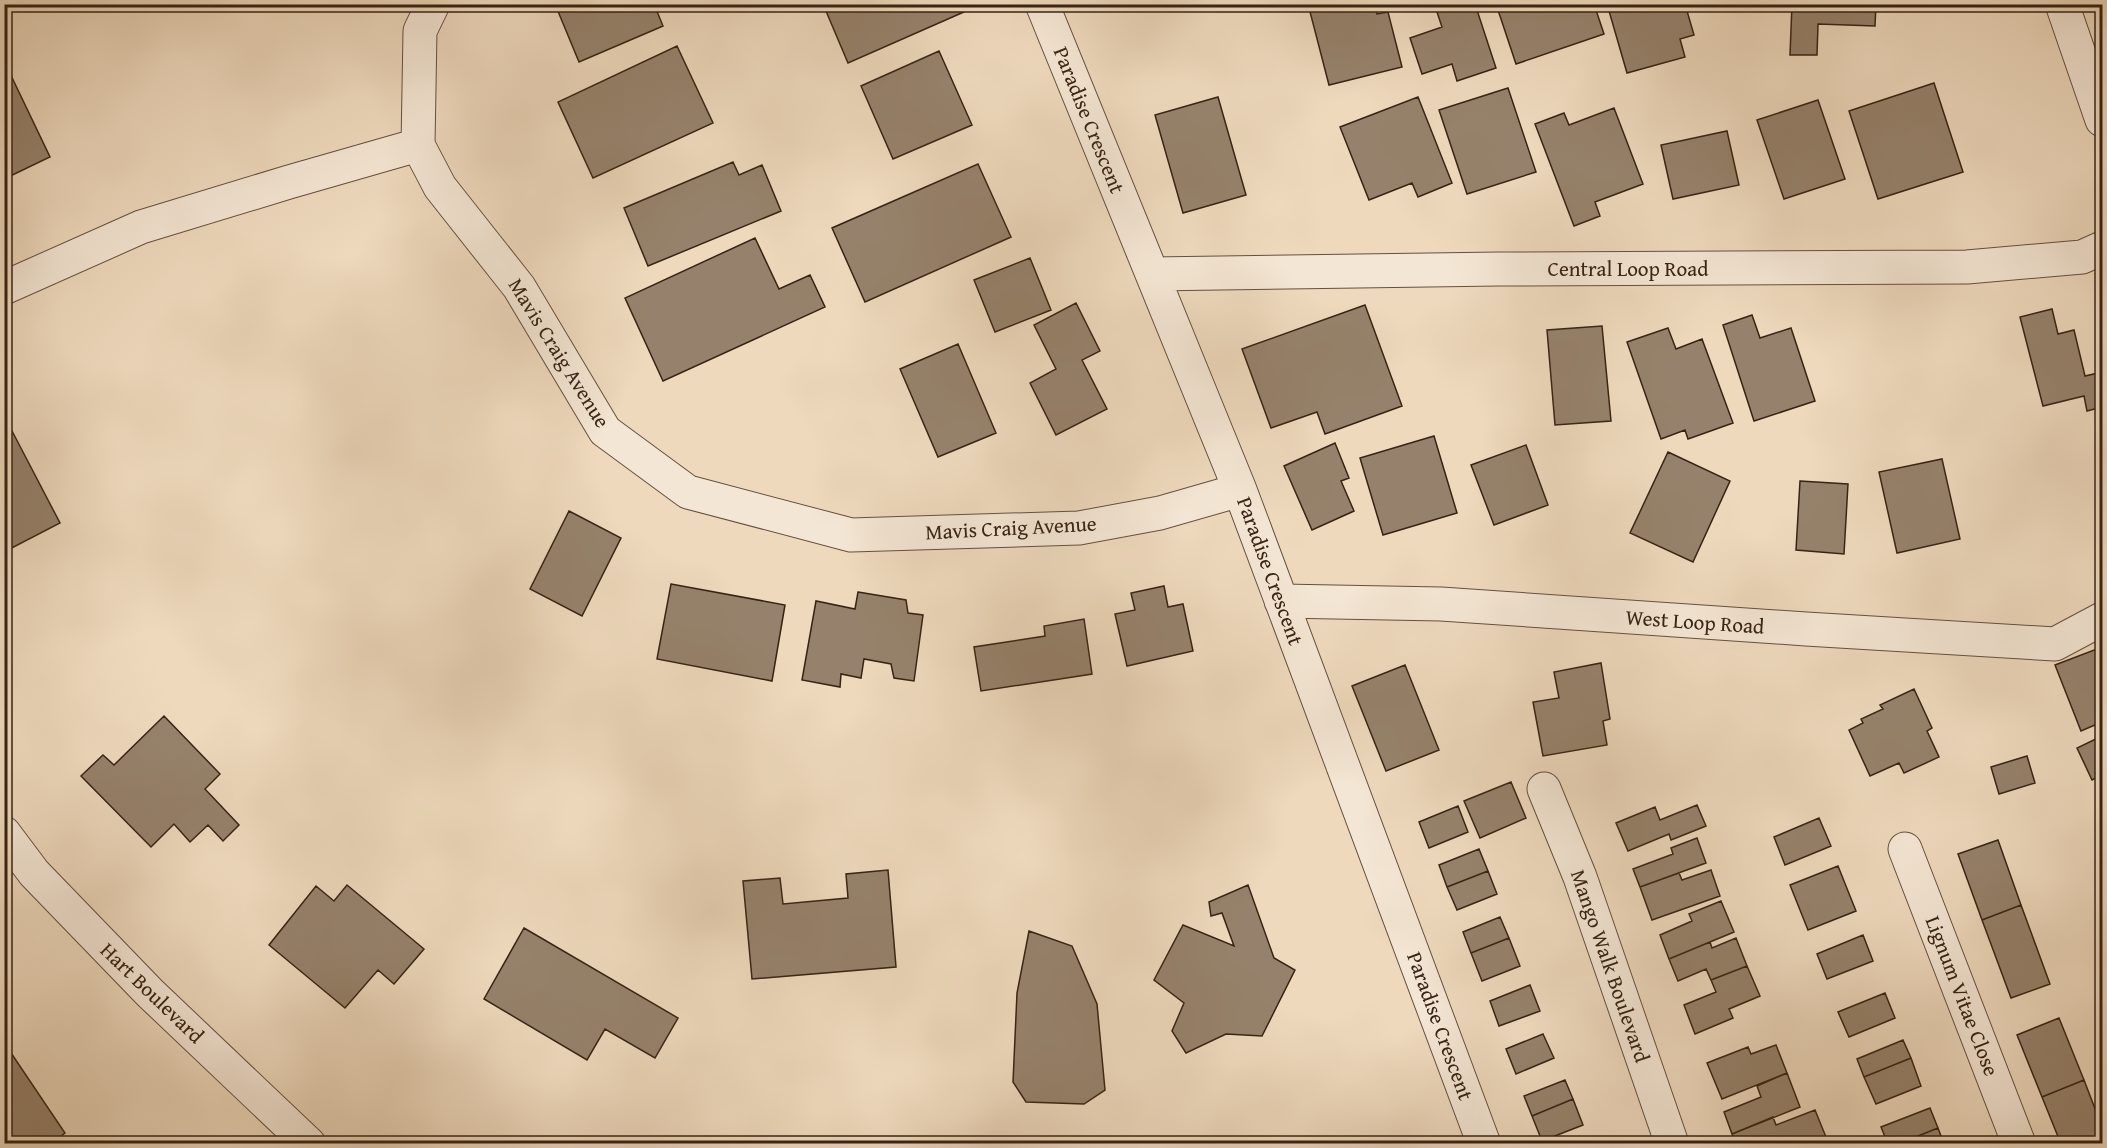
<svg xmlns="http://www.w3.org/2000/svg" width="2107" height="1148" viewBox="0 0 2107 1148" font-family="'Gentium Book Plus',serif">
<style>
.building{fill:#96826c;stroke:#372315;stroke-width:1.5}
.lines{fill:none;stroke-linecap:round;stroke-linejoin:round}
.minor-casing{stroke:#65503f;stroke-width:35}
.minor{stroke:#f4e6d4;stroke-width:33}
.labels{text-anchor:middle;stroke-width:6;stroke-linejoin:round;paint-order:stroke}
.street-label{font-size:21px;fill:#372315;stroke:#f4e6d4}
</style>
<rect width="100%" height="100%" fill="#eed9bd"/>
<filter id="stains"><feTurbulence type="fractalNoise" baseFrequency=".00333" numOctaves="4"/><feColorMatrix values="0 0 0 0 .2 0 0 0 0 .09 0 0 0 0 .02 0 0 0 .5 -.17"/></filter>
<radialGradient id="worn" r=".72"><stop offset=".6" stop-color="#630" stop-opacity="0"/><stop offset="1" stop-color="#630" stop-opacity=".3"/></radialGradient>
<path class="building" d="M555,4H654L663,26L579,62Z
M823,4H982L848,63Z
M1308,4H1375L1377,14L1388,12L1402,67L1329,85Z
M1438,4H1475L1496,68L1457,81L1452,64L1422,74L1410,38L1442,27L1435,6Z
M1496,4H1594L1604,34L1516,64Z
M1607,4H1685L1694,35L1680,39L1685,57L1627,73Z
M1792,4H1876L1875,26L1818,24L1817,55H1790Z
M677,46L713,123L593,178L558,102Z
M939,51L972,125L893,159L861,86Z
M6,65L50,157L4,179V66Z
M1934,83L1963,172L1878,199L1849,111Z
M1508,88L1536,172L1467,194L1439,110Z
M1218,97L1246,195L1183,213L1155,115Z
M1418,97L1452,183L1418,197L1412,183L1369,200L1340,127Z
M1818,100L1845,179L1784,199L1757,120Z
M1614,108L1643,184L1595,202L1600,216L1574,226L1535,124L1564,113L1569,125Z
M1727,131L1739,185L1673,199L1661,145Z
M733,162L739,175L762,165L781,211L648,266L624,208Z
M978,164L1011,237L865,302L832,228Z
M755,238L779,289L810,275L825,307L663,381L625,298Z
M1030,258L1051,310L995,332L974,280Z
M1076,303L1100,351L1082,360L1107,409L1056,435L1030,383L1056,369L1034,325Z
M1365,305L1402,406L1325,434L1317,412L1271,428L1242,349Z
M2052,309L2058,334L2074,330L2085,376L2102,372V407L2087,411L2084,396L2043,406L2020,317Z
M1752,315L1760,338L1791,328L1815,401L1754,421L1723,325Z
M1602,326L1611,421L1555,425L1547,330Z
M1668,328L1676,349L1702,339L1733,423L1688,439L1685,430L1661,439L1627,342Z
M958,344L996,433L938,457L900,369Z
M11,429L60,523L4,552V432Z
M1434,436L1457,513L1383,535L1360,458Z
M1335,443L1349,478L1341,481L1354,511L1312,530L1284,466Z
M1526,445L1548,505L1494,525L1471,465Z
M1668,452L1730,481L1693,562L1630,533Z
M1942,459L1960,539L1897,553L1879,472Z
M1800,481L1848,484L1844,554L1796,550Z
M569,511L621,538L582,616L530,589Z
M671,584L785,605L772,681L657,659Z
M1164,586L1168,607L1183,604L1193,651L1127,666L1115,614L1135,610L1131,593Z
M858,592L906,600L908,613L923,615L914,681L894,678L891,664L864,659L861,678L841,674L840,687L802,680L816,601L855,609Z
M1084,619L1092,674L981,691L974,647L1045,636L1044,626Z
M2102,647V722L2081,731L2055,665Z
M1601,663L1610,719L1603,721L1607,745L1543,756L1533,702L1559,698L1554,672Z
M1405,665L1439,750L1386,771L1352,686Z
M1914,689L1932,728L1927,731L1939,757L1904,773L1899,763L1870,776L1849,730L1863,723L1861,719L1883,709L1880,705Z
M164,716L220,774L205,789L239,825L223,841L208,825L190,842L174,824L151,847L81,776L103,755L114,765Z
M2102,736V775L2092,780L2077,748Z
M2027,756L2035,783L1999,794L1991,767Z
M1511,782L1526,818L1480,838L1464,801Z
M1697,805L1706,826L1671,840L1669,834L1628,851L1616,823L1655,807L1660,820Z
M1458,806L1468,832L1429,848L1419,822Z
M1819,818L1831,846L1785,865L1774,837Z
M1697,838L1706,863L1640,887L1633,869L1673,854L1671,848Z
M1998,840L2021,905L1982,920L1958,854Z
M1479,849L1488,871L1447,887L1439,865Z
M1838,866L1856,911L1808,930L1790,885Z
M888,870L896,967L752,979L743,881L780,878L783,904L848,898L846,874Z
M1711,870L1720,896L1652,920L1640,887L1679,873L1682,880Z
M1488,871L1497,894L1457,910L1447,887Z
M347,885L424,949L394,984L378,970L345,1008L269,945L316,886L334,901Z
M1248,885L1274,958L1295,970L1262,1036L1226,1034L1186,1053L1172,1031L1184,1003L1154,980L1183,925L1234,946L1222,913L1211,916L1209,902Z
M1721,901L1734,932L1669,959L1660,935L1692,921L1689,914Z
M2021,905L2050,984L2011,998L1982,920Z
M1500,917L1509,938L1471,953L1463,932Z
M524,928L678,1018L655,1058L605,1029L587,1060L484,999Z
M1029,931L1072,946L1097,1004L1105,1090L1084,1104L1026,1102L1013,1082L1017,993Z
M1863,935L1873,961L1827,979L1817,954Z
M1509,938L1520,966L1482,981L1471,953Z
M1736,938L1747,966L1711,980L1706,969L1678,981L1669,959L1710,942L1712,948Z
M1747,966L1760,996L1729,1009L1733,1018L1695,1034L1684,1005L1716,992L1711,980Z
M1530,985L1540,1011L1499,1026L1490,1001Z
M1885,993L1895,1018L1849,1037L1838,1012Z
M2059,1018L2084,1080L2042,1097L2017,1035Z
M1543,1034L1554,1058L1516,1074L1506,1049Z
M1903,1040L1911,1058L1864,1077L1857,1059Z
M1776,1045L1787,1073L1722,1099L1707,1063L1748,1047L1751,1054Z
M7,1047L65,1133L50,1144H4V1048Z
M1911,1058L1921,1086L1876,1104L1864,1077Z
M1787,1073L1800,1107L1732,1134L1724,1112L1761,1097L1757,1086Z
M1565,1080L1573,1099L1532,1116L1524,1096Z
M2084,1080L2102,1127V1144H2061L2042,1097Z
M1573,1099L1583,1125L1542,1141L1532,1116Z
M1930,1108L1938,1128L1898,1144H1888L1881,1127Z
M1815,1110L1826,1137L1809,1144H1779L1778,1140L1769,1144H1736L1732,1134L1773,1117L1776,1125Z
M1938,1128L1944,1144H1898Z"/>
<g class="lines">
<g class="minor-casing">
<path id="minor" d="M433,4L420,31L418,145L440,187L519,287L605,431L688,492L851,535L1079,528L1160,513L1240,490
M1042,4L1240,490L1484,1144
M2062,4L2102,120
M1152,274L1499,269L1967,267L2082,257L2102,248
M4,288L141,227L289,182L418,145
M1281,601L1441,604L1806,629L2055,644L2102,619
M1544,789L1580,877L1672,1144
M4,833L34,873L150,993L309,1144
M1905,849L2019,1144"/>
</g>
<use href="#minor" class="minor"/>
</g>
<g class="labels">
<g class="street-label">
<text transform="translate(1089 120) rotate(68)" y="7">Paradise Crescent</text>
<text x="1628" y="276">Central Loop Road</text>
<text transform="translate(559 353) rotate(58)" y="7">Mavis Craig Avenue</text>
<text transform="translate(1011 528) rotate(-3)" y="7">Mavis Craig Avenue</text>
<text transform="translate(1270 571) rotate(70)" y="7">Paradise Crescent</text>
<text transform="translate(1695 622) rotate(4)" y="7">West Loop Road</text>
<text transform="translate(1610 966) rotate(71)" y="7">Mango Walk Boulevard</text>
<text transform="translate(152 993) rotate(44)" y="7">Hart Boulevard</text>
<text transform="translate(1962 996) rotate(69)" y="7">Lignum Vitae Close</text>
<text transform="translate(1440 1026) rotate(70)" y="7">Paradise Crescent</text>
</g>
</g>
<rect width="2107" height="1148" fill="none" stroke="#eed9bd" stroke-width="24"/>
<rect x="6" y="6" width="2095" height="1136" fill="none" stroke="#372315" stroke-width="3"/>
<rect x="12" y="12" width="2083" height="1124" fill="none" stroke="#372315" stroke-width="1.5"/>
<rect width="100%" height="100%" filter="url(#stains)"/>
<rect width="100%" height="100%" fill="url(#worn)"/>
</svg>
